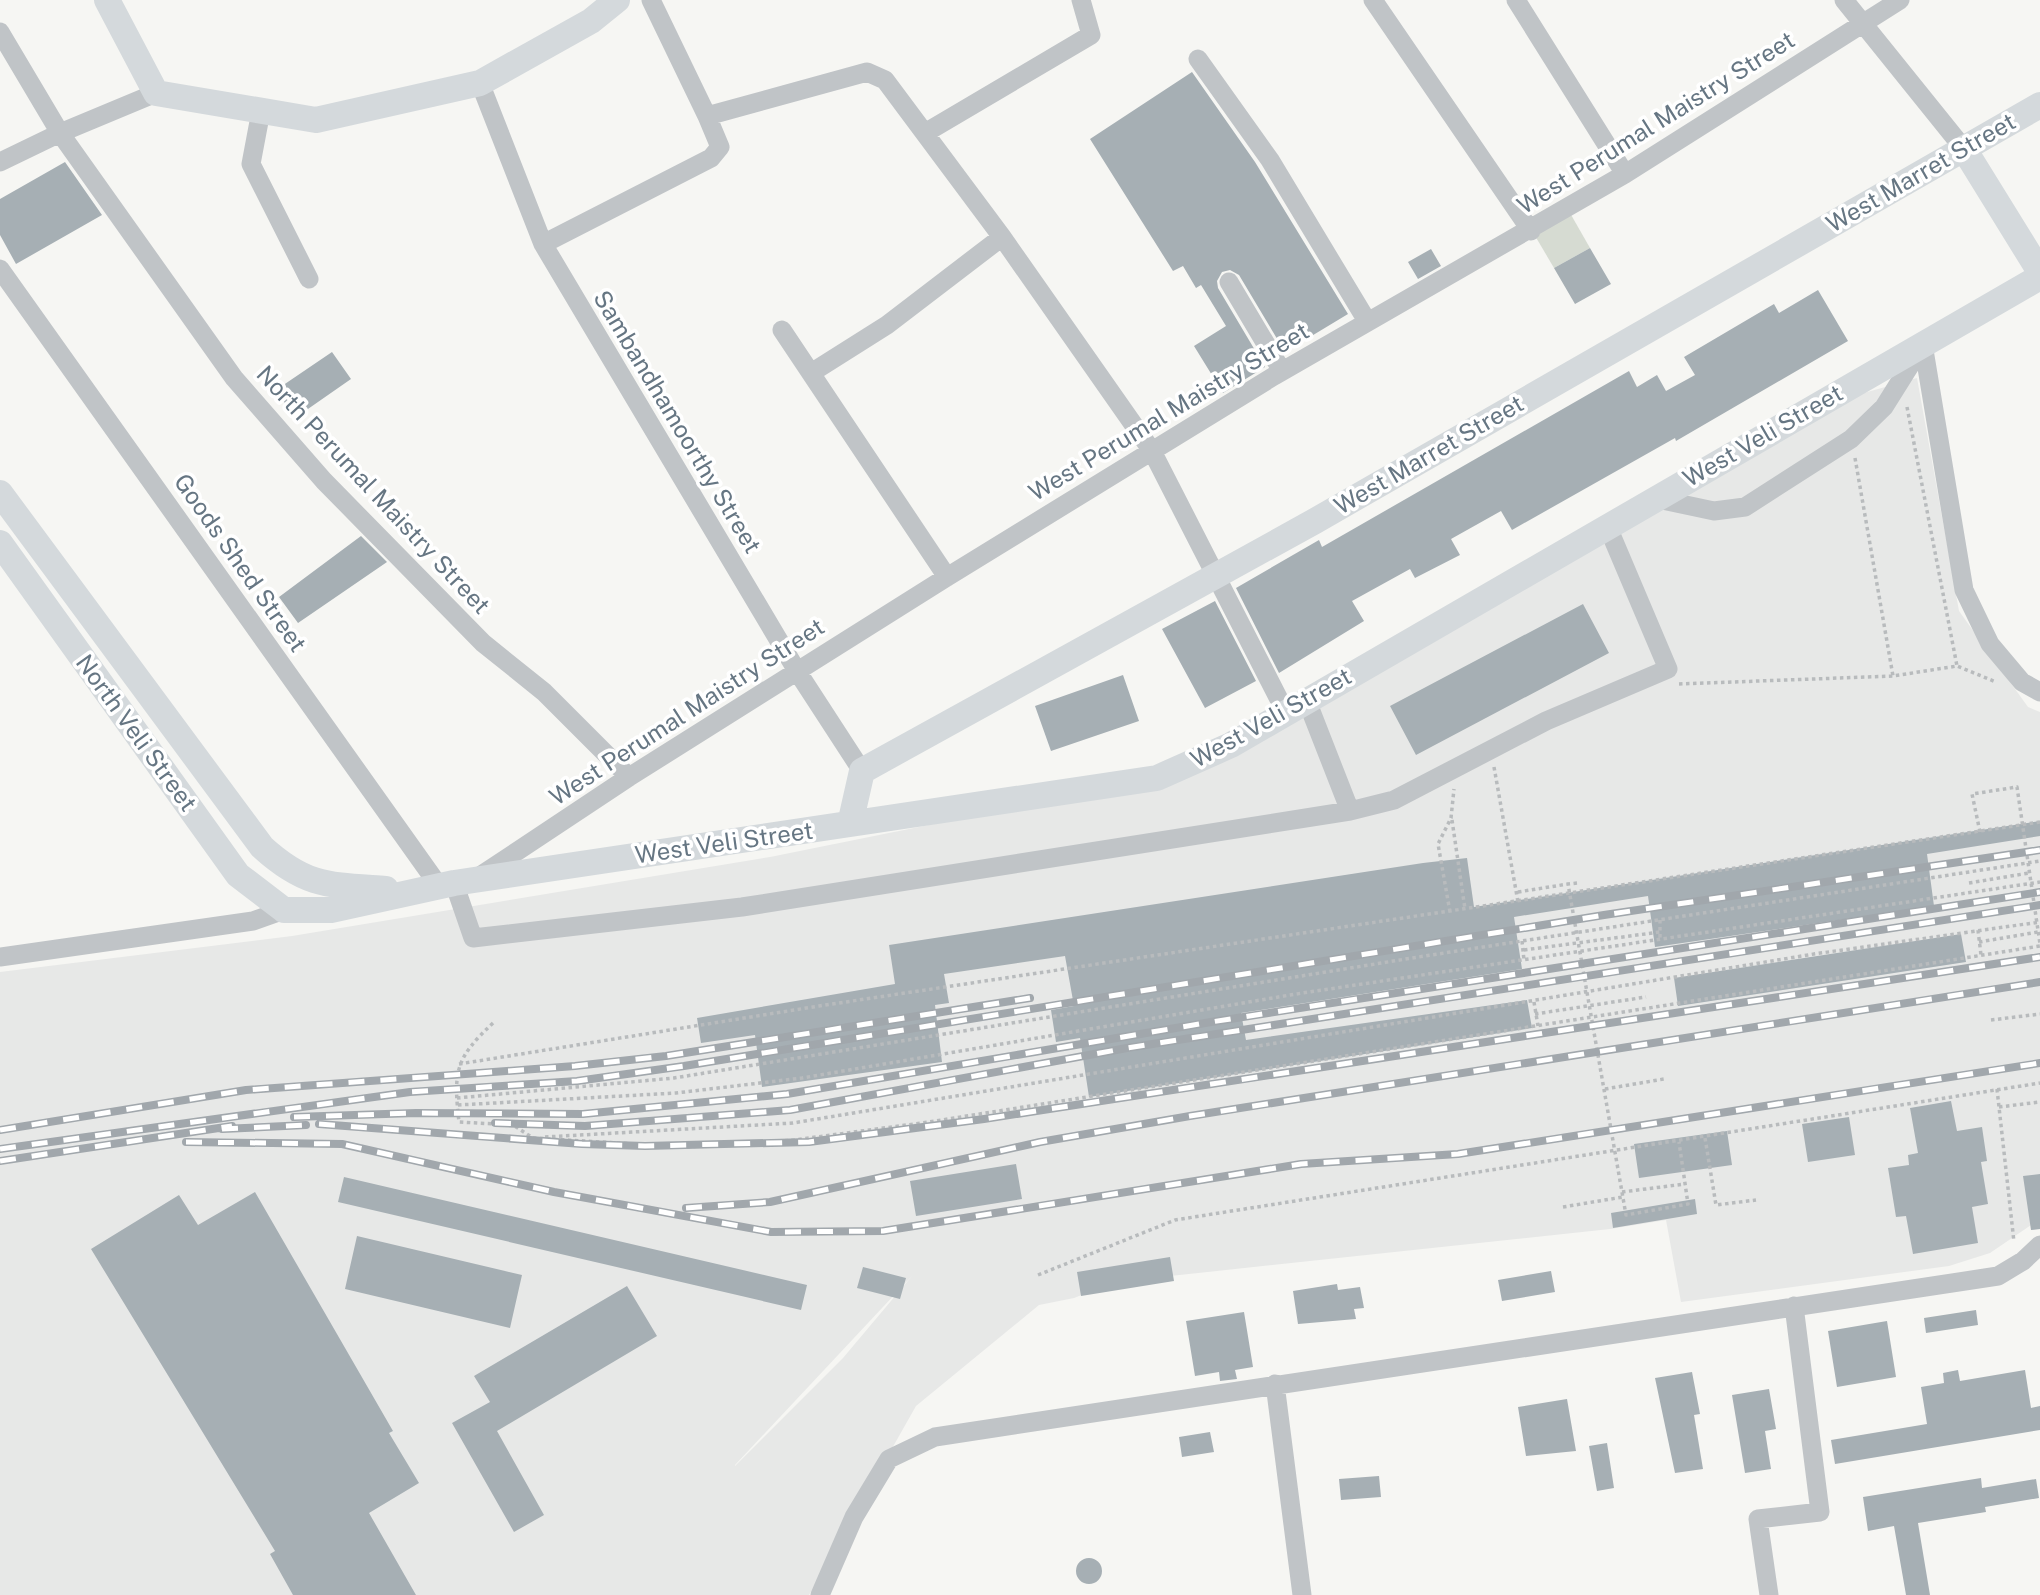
<svg xmlns="http://www.w3.org/2000/svg" width="2040" height="1595" viewBox="0 0 2040 1595" font-family="'Public Sans',sans-serif">
<style>
.built{fill:#e7e8e7;fill-rule:evenodd}
.green{fill:#d6dbd2}
.building{fill:#a6afb4}
.lines{fill:none;stroke-linecap:round;stroke-linejoin:round}
.path{stroke:#b8bbbd;stroke-width:3.5;stroke-dasharray:3.5 3.5;stroke-linecap:butt}
.minor{stroke:#c0c4c7;stroke-width:19}
.major{stroke:#d4d9dc;stroke-width:26}
.rail-casing{stroke:#a1a7ac;stroke-width:8}
.rail{stroke:#fff;stroke-width:5;stroke-dasharray:16;stroke-linecap:butt}
.labels{text-anchor:middle;stroke-width:7;stroke-linejoin:round;paint-order:stroke}
.street-label{font-size:24px;fill:#667683;stroke:#fff}
</style>
<rect width="100%" height="100%" fill="#f6f6f3"/>
<path class="built" d="M1917,378L1959,611L2028,707L2040,712V1219L1990,1253L1949,1266L1681,1302L1666,1220L1610,1229L1114,1282L1074,1298L1039,1305L916,1406L809,1595H0V972L292,936L770,857L1167,777L1839,400ZM912,1276L843,1358L735,1466V1465Z"/>
<path class="green" d="M1570,213L1590,248L1554,268L1534,234Z"/>
<path class="building" d="M1192,72L1255,162L1348,314L1285,352L1239,275L1230,270L1222,272L1217,281L1218,288L1265,367L1223,393L1194,346L1226,326L1201,285L1196,288L1183,266L1173,271L1090,139Z
M65,162L102,215L16,264L0,235V199Z
M1590,248L1611,284L1575,304L1554,268Z
M1431,249L1441,266L1418,279L1408,262Z
M1818,290L1848,341L1676,441L1675,438L1512,530L1501,511L1451,539L1460,555L1415,578L1410,569L1352,601L1364,621L1279,673L1236,588L1319,540L1322,547L1629,371L1637,387L1657,375L1666,391L1695,375L1684,357L1774,304L1779,313Z
M332,352L351,379L295,418L276,390Z
M361,536L387,562L298,623L279,597Z
M1215,601L1256,681L1205,708L1162,629Z
M1583,604L1609,653L1416,755L1390,706Z
M1123,675L1139,721L1051,751L1035,706Z
M2040,821V836L1927,854L1934,906L1655,947L1648,896L1514,917L1522,969L1241,1013L1246,1040L1527,1000L1532,1028L1089,1097L1080,1038L1056,1042L1051,1010L1074,1006L1065,956L944,974L949,1003L935,1005L942,1062L762,1087L755,1035L701,1043L697,1018L895,984L889,945L1423,863L1467,858L1474,907Z
M1961,934L1966,962L1678,1006L1674,978Z
M1951,1101L1957,1131L1982,1127L1987,1161L1981,1162L1988,1204L1972,1207L1978,1243L1913,1254L1906,1216L1896,1217L1888,1168L1909,1165L1908,1155L1918,1153L1910,1108Z
M1849,1117L1855,1155L1808,1162L1802,1124Z
M1727,1131L1732,1165L1639,1178L1634,1144Z
M1016,1164L1022,1199L916,1216L910,1181Z
M2040,1174V1229L2031,1230L2023,1176Z
M344,1177L807,1285L801,1310L338,1202Z
M255,1192L393,1431L389,1433L419,1483L369,1513L416,1595H293L270,1554L275,1551L91,1249L179,1195L198,1225Z
M1695,1199L1697,1214L1613,1228L1611,1213Z
M357,1236L522,1275L510,1328L345,1289Z
M1170,1257L1174,1281L1081,1296L1077,1272Z
M863,1267L906,1278L900,1299L857,1288Z
M1551,1271L1555,1292L1502,1301L1498,1280Z
M1337,1284L1338,1290L1360,1287L1364,1308L1354,1309L1356,1319L1298,1324L1293,1291Z
M627,1286L657,1336L497,1431L544,1515L514,1532L452,1423L490,1402L474,1376Z
M1976,1310L1978,1325L1926,1333L1924,1318Z
M1244,1312L1253,1367L1235,1370L1237,1379L1220,1381L1219,1372L1195,1376L1186,1321Z
M1887,1321L1896,1377L1837,1387L1828,1331Z
M1958,1370L1960,1381L2025,1370L2031,1408L2040,1406V1430L1835,1464L1831,1440L1927,1424L1921,1387L1944,1383L1943,1373Z
M1692,1372L1700,1414L1694,1415L1703,1469L1675,1473L1655,1378Z
M1769,1389L1776,1429L1765,1431L1771,1469L1745,1473L1732,1395Z
M1567,1399L1576,1451L1526,1456L1518,1407Z
M1210,1432L1214,1452L1182,1457L1179,1437Z
M1607,1443L1614,1488L1597,1491L1589,1446Z
M1379,1476L1381,1497L1341,1500L1339,1479Z
M1981,1478L1982,1488L2036,1479L2039,1498L1985,1507L1986,1512L1918,1523L1930,1595H1906L1894,1526L1868,1531L1863,1497Z
M1076 1571a13 13 0 1 1 26 0a13 13 0 1 1-26 0Z"/>
<g class="lines">
<path class="path" d="M1907,407L1957,666
M1855,458L1893,676
M1679,684L1893,676L1957,666L1996,682
M1494,767L1518,902
M1452,820L1465,909
M1980,832L1972,794L2017,787L2040,944
M1577,883L1568,884L1626,1215L1688,1204L1679,1142
M1969,883L2029,873
M1518,892L1568,884
M1450,912L1438,844L1451,818L1454,789
M1660,920V939
M1978,930L1981,955
M1522,941L1524,960
M1979,942L2038,932
M1524,950L1660,932
M1534,1002L1538,1026
M1535,1014L1646,997
M1991,1020L2040,1014
M493,1023C456,1058 453,1070 459,1122L513,1125L533,1138L687,1147L794,1140L929,1122L2040,946
M459,1064L819,1006L2040,822
M1605,1089L1664,1079
M1997,1089L2014,1242
M457,1098L674,1078L1412,958L2040,861
M458,1105L676,1093L802,1078L1296,994L2040,882
M1999,1107L2040,1102
M545,1137L793,1123L1814,954L2040,922
M1705,1138L1716,1205L1756,1200
M1622,1192L1685,1184
M1563,1207L1623,1197
M1038,1275L1175,1220L2040,1083"/>
<path class="minor" d="M651,0L707,116L867,72L885,80L1002,237L1152,451L1286,713
M1373,0L1531,231
M1516,0L1625,174
M1844,0L1964,149
M0,32L60,133L234,378L324,481L483,643L544,692L629,777
M1198,59L1270,160L1367,321
M480,83L543,244L797,671L862,771
M261,111L251,164L309,279
M925,133L1091,35L1081,0
M0,162L60,133L156,93
M543,244L711,158L720,147L707,116
M0,269L439,886
M1229,282L1282,371
M782,330L947,577
M1923,344L1964,590L1990,644L2022,682L2040,692
M811,373L887,325L1002,237
M1653,498L1714,511L1745,507L1851,439L1884,407L1921,348
M1307,701L1350,811
M477,878L629,777L947,577L1274,376L1625,174L1900,0
M454,883L473,938L742,907L1350,811L1394,800L1546,721L1668,669L1607,525
M0,957L253,921L284,910
M1275,1384L1302,1595
M820,1595L854,1517L889,1459L935,1437L1998,1276L2023,1261L2040,1245
M1769,1595L1758,1519L1820,1512L1794,1306"/>
<path class="major" d="M107,0L156,93L316,120L480,83L591,21L617,0
M1964,149L2040,272
M0,493L262,847C306,887 329,885 386,889
M0,543L238,875L284,910
M850,824L862,771L1315,521L2040,105
M284,910H331L454,883L1157,778L1231,745L2040,277"/>
<g class="rail-casing">
<path id="rail" d="M294,1117L416,1113L583,1114L787,1094L1211,1022L2040,892
M495,1123L585,1126L790,1110L1127,1048L2040,905
M319,1124L582,1144L645,1146L809,1142L984,1119L2040,957
M222,1129L306,1125
M0,1130L246,1090L575,1066L666,1056L1030,998
M186,1142L342,1144L554,1192L771,1232L883,1231L1301,1164L1458,1154L2040,1063
M0,1149L410,1092L577,1081L684,1066L1604,915L2040,850
M0,1161L232,1126
M686,1208L770,1202L1040,1142L1190,1116L2040,982"/>
</g>
<use href="#rail" class="rail"/>
</g>
<g class="labels">
<g class="street-label">
<text transform="translate(1656 123) rotate(-32)" y="8">West Perumal Maistry Street</text>
<text transform="translate(1921 173) rotate(-30)" y="8">West Marret Street</text>
<text transform="translate(1169 412) rotate(-31)" y="8">West Perumal Maistry Street</text>
<text transform="translate(677 422) rotate(59)" y="8">Sambandhamoorthy Street</text>
<text transform="translate(1763 436) rotate(-30)" y="8">West Veli Street</text>
<text transform="translate(1429 455) rotate(-30)" y="8">West Marret Street</text>
<text transform="translate(373 490) rotate(47)" y="8">North Perumal Maistry Street</text>
<text transform="translate(240 563) rotate(55)" y="8">Goods Shed Street</text>
<text transform="translate(687 712) rotate(-33)" y="8">West Perumal Maistry Street</text>
<text transform="translate(1271 718) rotate(-29)" y="8">West Veli Street</text>
<text transform="translate(136 733) rotate(54)" y="8">North Veli Street</text>
<text transform="translate(724 843) rotate(-8)" y="8">West Veli Street</text>
</g>
</g>
</svg>
